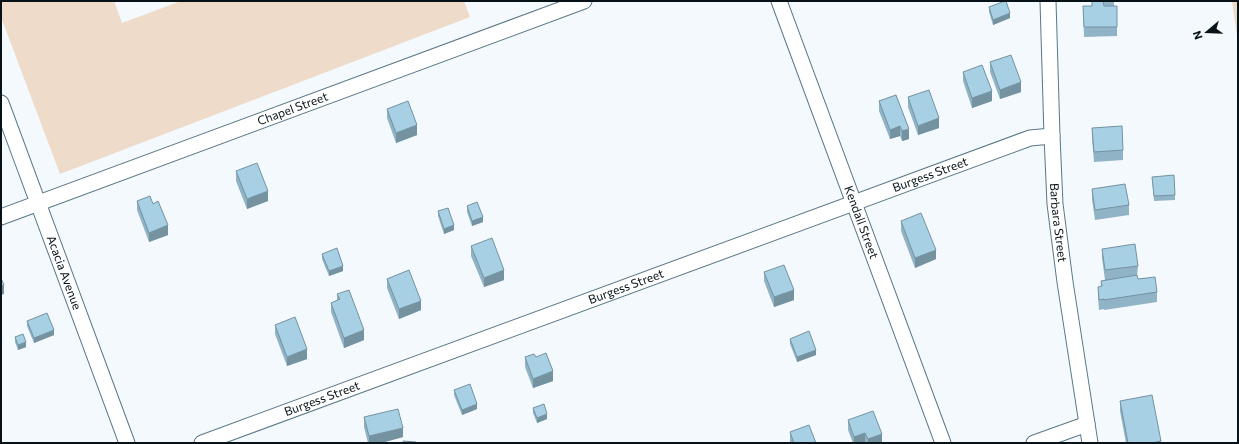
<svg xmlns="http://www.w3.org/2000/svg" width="1239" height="444" viewBox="0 0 1239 444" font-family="Commissioner,sans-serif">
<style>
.green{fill:#efdbc9}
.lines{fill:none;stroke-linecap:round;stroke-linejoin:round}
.street-casing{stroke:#597787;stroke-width:17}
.street{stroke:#fff;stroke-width:15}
.wall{fill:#90b3c5}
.shaded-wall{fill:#7592a0}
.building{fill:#a7d0e5;stroke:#7592a0}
.labels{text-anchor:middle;stroke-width:3;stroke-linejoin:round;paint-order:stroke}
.street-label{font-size:12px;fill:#061218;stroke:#f3f9fd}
</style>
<rect width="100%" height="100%" fill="#f3f9fd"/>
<path class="green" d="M1,1H114L122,23L181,1H464L470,17L60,174L1,17Z
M1232,1H1238V44Z"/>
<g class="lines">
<g class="street-casing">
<g id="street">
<path id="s1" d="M779,1L943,443"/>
<path id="s2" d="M1048,1L1052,136L1055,204L1065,282L1090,443"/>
<path id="s3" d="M1,103L127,443"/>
<path id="s4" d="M1,217L584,1"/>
<path id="s5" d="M202,443L1030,138L1052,136"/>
<path d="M1034,443L1087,424"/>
</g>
</g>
<use href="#street" class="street"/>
</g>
<path class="wall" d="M1092,1H1114V6H1117V36L1084,37L1083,6H1092Z
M989,7L1010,18L993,25L989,12Z
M990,62L1021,92L1000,99L990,72Z
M963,72L992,101L972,108L963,81Z
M896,95L909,139L902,141L900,136L890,139L879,111V101Z
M908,97L939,128L918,135L908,107Z
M387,109L417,135L396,143L387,118Z
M1092,128L1123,150V160L1094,162L1092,138Z
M236,171L268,201L247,209L236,181Z
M1152,177L1175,195V200L1154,201Z
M1092,189L1129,205V215L1095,220L1092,199Z
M137,201L153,204L168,235L149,242L137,210Z
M467,206L483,222L472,226L467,212Z
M438,211L454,230L444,234L438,216Z
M901,221L936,259L915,268L901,231Z
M471,246L504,280L484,287L471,256Z
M1102,249L1138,266L1137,276L1138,279L1157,292V302L1104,310V309L1099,310L1098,297V287H1101V281L1105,280L1102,258Z
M322,254L343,271L329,276L322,259Z
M764,272L794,300L774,307L764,281Z
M387,279L421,310L399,319L387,288Z
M337,294L364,340L344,348L331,312V303L337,300Z
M27,321L54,335L34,343L27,326Z
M275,325L307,359L287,366L275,334Z
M15,337L26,347L18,350L15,342Z
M790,339L816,355L797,362L790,344Z
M525,357L553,381L533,388L525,367Z
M454,390L477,409L462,415L454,395Z
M1120,401L1161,441V443H1126L1120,411Z
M533,408L547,419L537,423L533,413Z
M364,417L403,437L381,443H368L364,427Z
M848,420L882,443H866L865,442L864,443H853L848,430Z
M790,432L816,443H790Z"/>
<path class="shaded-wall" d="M1010,13V18L993,25V20Z
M1021,82V92L1000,99V90Z
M992,91V101L972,108V98Z
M939,118V128L918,135V126Z
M417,125V135L396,143V133Z
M900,126V136L890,139V130Z
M909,129V139L902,141V131Z
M268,191V201L247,209V199Z
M483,217V222L472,226V221Z
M168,225V235L149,242V233Z
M454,225V230L444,234V229Z
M936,250V259L915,268V258Z
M343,266V271L329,276V271Z
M504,270V280L484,287V278Z
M4,285V294L1,295V286Z
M794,290V300L774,307V297Z
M421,301V310L399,319V309Z
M54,330V335L34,343V338Z
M364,330V340L344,348V338Z
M26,342V347L18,350V345Z
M307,349V359L287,366V357Z
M816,350V355L797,362V357Z
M553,371V381L533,388V379Z
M477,404V409L462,415V410Z
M547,414V419L537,423V418Z
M403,428V437L381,443H369V436Z
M865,433V442L864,443H854V437Z
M882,434V443H868V439Z"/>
<path class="building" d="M1005,1H1006L1010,13L993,20L989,7Z
M1092,1H1103L1104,6H1117V27H1084L1083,6H1092Z
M1011,55L1021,82L1000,90L990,62Z
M982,65L992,91L972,98L963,72Z
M929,90L939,118L918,126L908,97Z
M896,95L909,129L902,131L900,126L890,130L879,101Z
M408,101L417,125L396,133L387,109Z
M1122,126L1123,150L1094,152L1092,128Z
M257,163L268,191L247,199L236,171Z
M1174,175L1175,195L1154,196L1152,177Z
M1125,184L1129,205L1095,210L1092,189Z
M150,196L153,204L158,201L168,225L149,233L137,201Z
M477,202L483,217L472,221L467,206Z
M448,208L454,225L444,229L438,211Z
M921,213L936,250L915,258L901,221Z
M492,238L504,270L484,278L471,246Z
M1135,244L1138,266L1105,270L1102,249Z
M337,248L343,266L329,271L322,254Z
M784,265L794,290L774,297L764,272Z
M409,270L421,301L399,309L387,279Z
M1137,275L1138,279L1155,277L1157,292L1104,300V299L1099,300L1098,287L1102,286L1101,281Z
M1,278L4,285L1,286Z
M349,290L364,330L344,338L331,303L340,299L337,294Z
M47,313L54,330L34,338L27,321Z
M295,317L307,349L287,357L275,325Z
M809,331L816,350L797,357L790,339Z
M23,334L26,342L18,345L15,337Z
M546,353L553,371L533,379L525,357L534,354L536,357Z
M470,384L477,404L462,410L454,390Z
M1152,395L1161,441L1152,443H1128L1120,401Z
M544,404L547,414L537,418L533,408Z
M398,409L403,428L369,436L364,417Z
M873,411L882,434L868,439L865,433L854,437L848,420Z
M809,425L816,443H794L790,432Z
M403,441L416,442V443H403Z"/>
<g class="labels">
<g class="street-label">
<text dy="4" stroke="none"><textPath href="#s4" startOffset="311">Chapel Street</textPath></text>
<text dy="4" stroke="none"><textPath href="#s5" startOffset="776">Burgess Street</textPath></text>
<text dy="4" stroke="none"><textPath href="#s1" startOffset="236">Kendall Street</textPath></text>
<text dy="4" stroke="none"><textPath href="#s2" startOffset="222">Barbara Street</textPath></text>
<text dy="4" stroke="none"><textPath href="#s3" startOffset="181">Acacia Avenue</textPath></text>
<text dy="4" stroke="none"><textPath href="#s5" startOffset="452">Burgess Street</textPath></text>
<text dy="4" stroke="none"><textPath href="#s5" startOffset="128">Burgess Street</textPath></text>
</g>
</g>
<rect width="1239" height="444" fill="none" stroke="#061218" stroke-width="4"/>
<g transform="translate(1207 32) rotate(251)" stroke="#f3f9fd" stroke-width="3" paint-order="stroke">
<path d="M0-3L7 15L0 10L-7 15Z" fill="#061218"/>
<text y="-6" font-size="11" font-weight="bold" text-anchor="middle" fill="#061218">N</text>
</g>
</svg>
